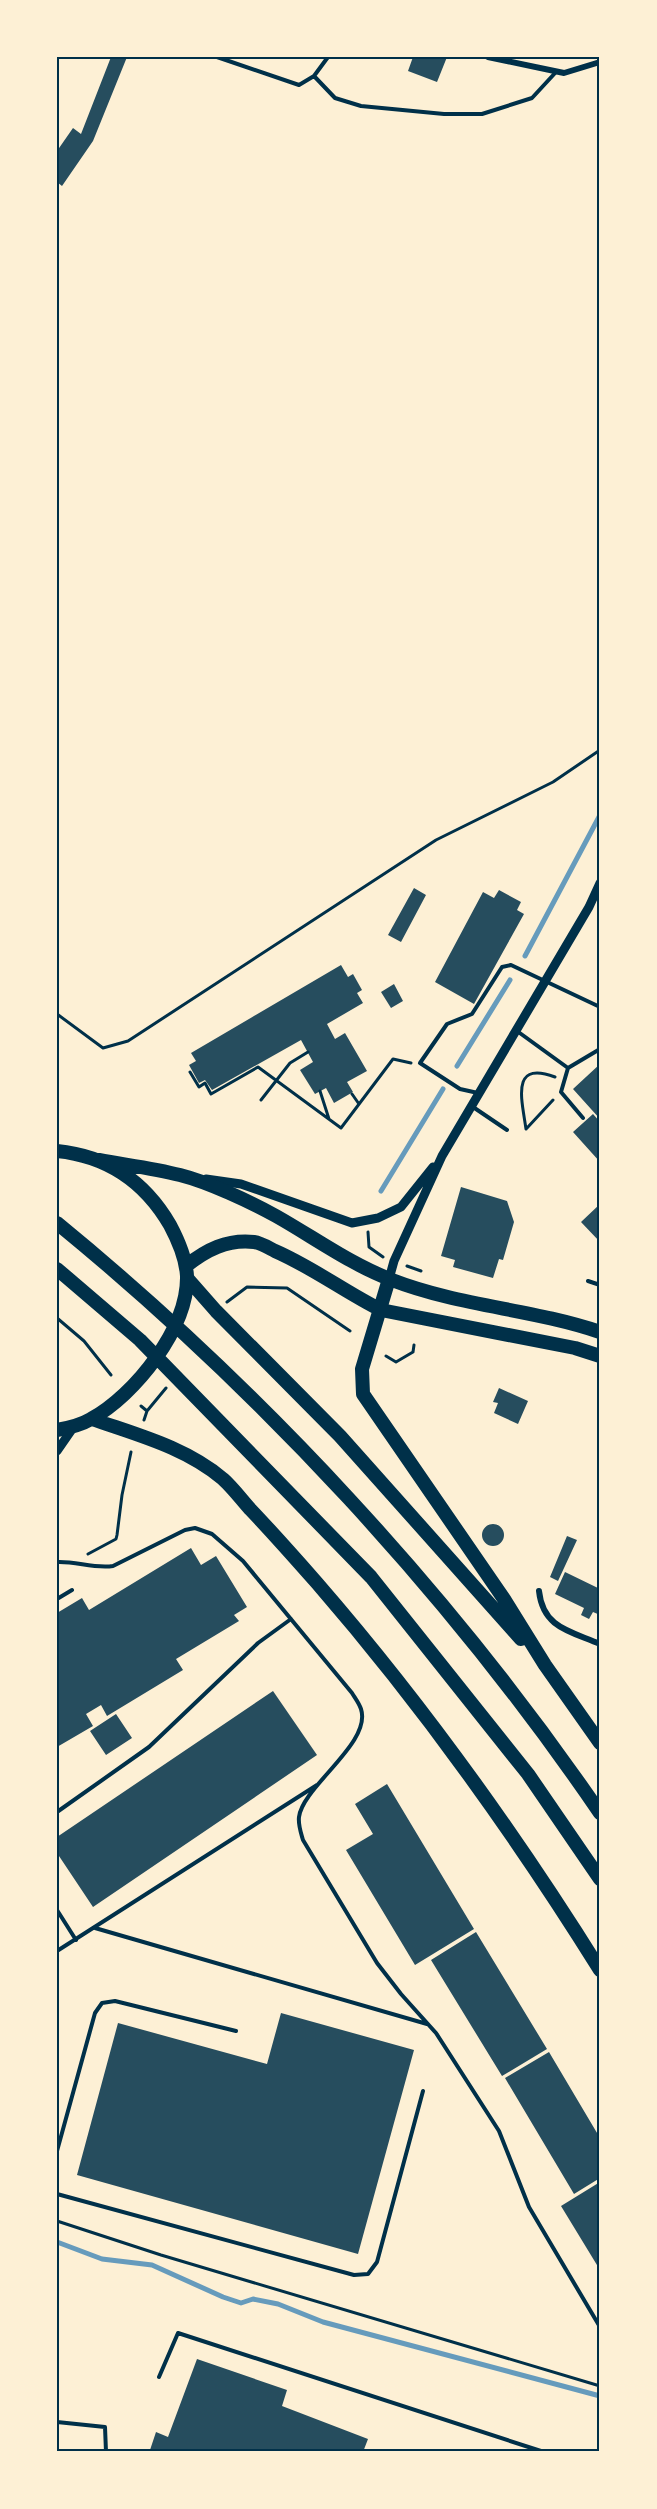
<svg xmlns="http://www.w3.org/2000/svg" width="657" height="2509" viewBox="0 0 657 2509" font-family="'Roboto Condensed',sans-serif">
<style>
.lines{fill:none;stroke-linecap:round;stroke-linejoin:round}
.stream{stroke:#669bbc;stroke-width:5}
.building{fill:#264d5e}
.path{stroke:#003049;stroke-width:3}
.service{stroke:#003049;stroke-width:4}
.minor{stroke:#003049;stroke-width:6}
.tertiary{stroke:#003049;stroke-width:9}
.trunk{stroke:#003049;stroke-width:14}
.neatline{fill:none;stroke:#003049;stroke-width:2}
</style>
<rect width="100%" height="100%" fill="#fdf0d5"/>
<g class="lines">
<path class="stream" d="M525,956L600,815
M457,1066L510,980
M381,1191L443,1089
M57,2242L102,2259L152,2265L223,2297L241,2303L253,2299L278,2304L323,2322L600,2396"/>
</g>
<path class="building" d="M111,57H127L93,141L62,186L57,182V151L73,128L81,134Z
M413,57H447L437,82L408,71Z
M414,888L426,895L401,942L388,935Z
M499,890L521,902L517,910L524,914L474,1004L435,982L483,892L494,898Z
M341,965L348,977L353,974L362,990L357,993L363,1003L327,1024L335,1039L345,1033L367,1071L347,1082L353,1092L334,1103L326,1088L315,1094L300,1070L313,1062L301,1040L212,1090L205,1080L199,1083L189,1065L196,1061L191,1053Z
M394,984L403,1001L391,1008L381,992Z
M600,1064V1119L573,1089Z
M593,1114L600,1122V1162L573,1132Z
M461,1187L507,1201L514,1222L503,1260L499,1259L493,1278L453,1267L455,1260L441,1256Z
M600,1204V1242L581,1222Z
M499,1388L528,1401L518,1424L494,1413L498,1403L493,1402Z
M482 1535a11 11 0 1 1 22 0a11 11 0 1 1-22 0Z
M567,1536L577,1540L558,1581L550,1577Z
M191,1548L201,1565L216,1556L247,1607L234,1615L239,1621L176,1659L183,1670L107,1716L101,1705L86,1714L93,1726L57,1747V1613L82,1598L89,1610Z
M565,1572L600,1589V1615L593,1612L589,1619L581,1615L584,1608L555,1594Z
M273,1691L317,1755L93,1907L57,1853V1837Z
M116,1714L132,1738L106,1755L90,1731Z
M387,1784L474,1929L415,1965L346,1850L373,1834L355,1804Z
M476,1932L547,2049L502,2076L431,1960Z
M281,2013L414,2050L358,2254L77,2175L118,2023L267,2064Z
M549,2052L600,2138V2178L574,2194L505,2078Z
M600,2182V2270L561,2206Z
M197,2359L287,2390L282,2406L368,2439L363,2452H157L150,2450L156,2432L168,2437Z"/>
<g class="lines">
<path class="path" d="M57,1014L103,1048L128,1041L436,840L553,782L600,750
M190,1072L199,1087L205,1083L211,1094L258,1067L341,1128L393,1059L411,1063
M320,1091L329,1119
M352,1094L359,1104
M261,1100L290,1063L308,1052
M527,1128L553,1100
M526,1129C522,1100 510,1060 555,1077
M368,1232L369,1247L383,1257
M407,1266L421,1271
M227,1302L247,1287L287,1288L350,1331
M57,1318L84,1341L111,1375
M386,1356L396,1362L413,1352L414,1345
M141,1406L147,1411
M144,1420L147,1411L166,1388
M88,1554L116,1539L117,1535L122,1495L131,1452
M57,2221L161,2255L600,2386"/>
<path class="service" d="M217,57L299,85L314,76L328,57
M314,76L335,98L361,106L444,114H482L532,98L556,72
M517,1031L568,1068L600,1049
M568,1068L561,1092L583,1118
M478,1093L460,1089L420,1063L447,1024L472,1014L502,967L511,965L600,1007
M473,1107L507,1130
M588,1281L600,1285
M57,1562C76,1561 94,1569 113,1566L185,1530L195,1528L212,1534L243,1561L352,1693C355,1698 359,1703 361,1709C372,1743 303,1786 299,1817C298,1825 301,1833 303,1840L377,1963L401,1994L436,2033L499,2131L529,2207L600,2327
M57,1599L72,1590
M57,1812L149,1747L258,1643L291,1619
M57,1910L76,1940
M95,1928L427,2024
M57,1951L317,1785
M57,2151L95,2013L102,2003L115,2001L236,2031
M57,2194L354,2275L368,2274L377,2262L423,2091
M159,2377L178,2333L544,2452
M57,2422L105,2427L106,2452"/>
<path class="minor" d="M488,57L564,73L600,62
M539,1591C543,1628 570,1631 600,1644"/>
<path class="tertiary" d="M206,1179L241,1184L352,1223L378,1218L401,1207L433,1167
M389,1279L394,1261L442,1156L589,907L600,883
M57,1451L75,1425"/>
<path class="trunk" d="M57,1151C107,1156 145,1182 170,1225C178,1240 186,1259 187,1276C188,1328 135,1395 91,1419C81,1425 68,1428 57,1430
M99,1160C126,1165 153,1168 180,1175C208,1182 251,1202 276,1216C315,1238 350,1264 392,1280C459,1306 532,1309 600,1332
M57,1223C261,1390 451,1595 600,1813
M186,1266C206,1250 227,1239 254,1242C261,1243 269,1248 275,1251C312,1267 345,1292 381,1310L575,1348L600,1356
M57,1269L140,1340L371,1577L528,1774L600,1879
M187,1278L216,1311L340,1436L521,1639
M389,1279L362,1369L363,1394L504,1599L545,1665L600,1743
M92,1419C137,1435 185,1447 223,1479C233,1488 241,1499 250,1509C273,1533 295,1558 317,1583C422,1704 515,1834 600,1970"/>
</g>
<rect width="657" height="2509" fill="none" stroke="#fdf0d5" stroke-width="117"/>
<rect x="58" y="58" width="540" height="2392" class="neatline"/>
</svg>
